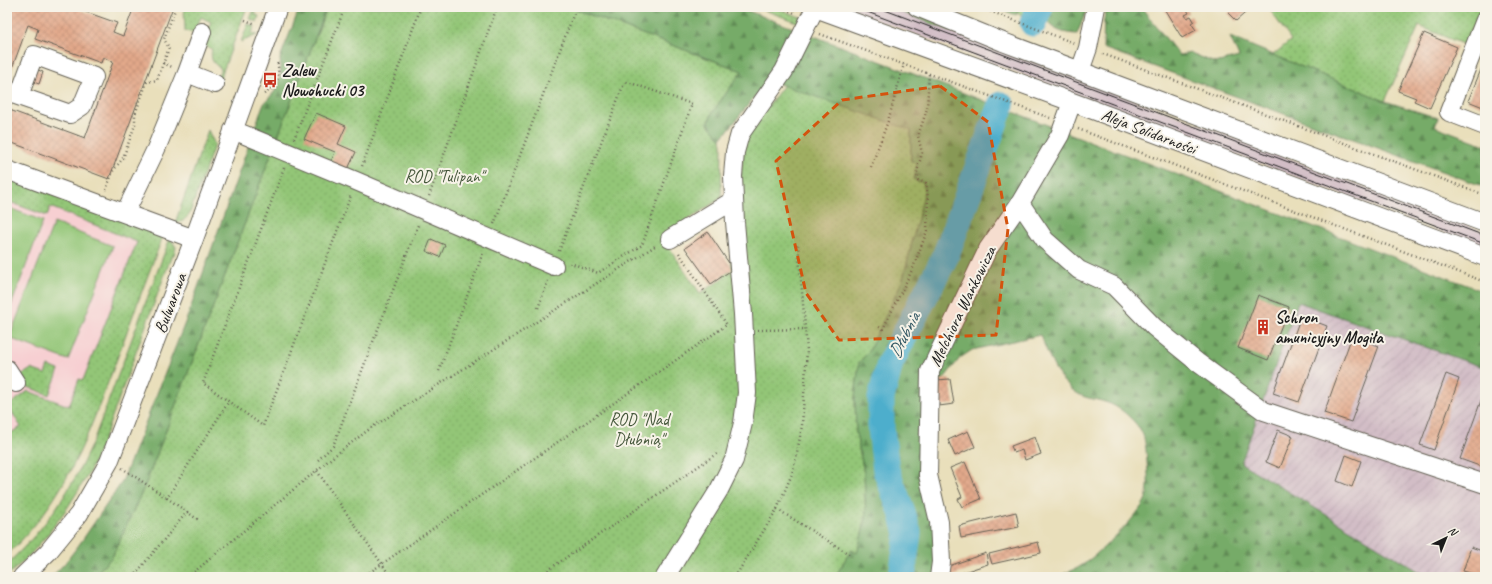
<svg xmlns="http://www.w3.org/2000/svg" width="1492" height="584" viewBox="0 0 1492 584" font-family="Caveat,sans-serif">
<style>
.built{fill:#f7cfd2}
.industrial{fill:url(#industrial-furrows)}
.railway{fill:#d2bdc6}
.green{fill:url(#green-dots);stroke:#58714a}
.forest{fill:url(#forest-firs);stroke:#496442}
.pitch{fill:#93c677;stroke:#58714a}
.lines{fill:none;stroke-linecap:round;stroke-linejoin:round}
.river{stroke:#4daecc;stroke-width:27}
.building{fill:url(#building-cross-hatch)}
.minor-casing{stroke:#646054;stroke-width:20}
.path{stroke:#646054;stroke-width:2.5;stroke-dasharray:1 3;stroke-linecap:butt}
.minor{stroke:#fff;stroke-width:18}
.tram{stroke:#1c1c1c;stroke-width:1}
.marked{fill:#d4530e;fill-opacity:0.2;stroke:#d4530e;stroke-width:3;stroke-dasharray:8 5;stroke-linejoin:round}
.labels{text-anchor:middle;stroke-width:4;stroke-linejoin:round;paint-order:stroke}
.poi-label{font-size:17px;font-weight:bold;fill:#1c1c1c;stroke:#f7f3e8;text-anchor:start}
.street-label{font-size:17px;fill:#1c1c1c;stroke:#f7f3e8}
.park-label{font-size:17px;fill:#46583c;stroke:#f7f3e8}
.water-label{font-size:18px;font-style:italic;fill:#305662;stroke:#f7f3e8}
</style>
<defs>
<pattern id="industrial-furrows" width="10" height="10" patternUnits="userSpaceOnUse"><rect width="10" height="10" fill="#d2bdc6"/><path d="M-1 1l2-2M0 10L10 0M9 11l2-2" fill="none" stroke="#b4a2aa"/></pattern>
<pattern id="green-dots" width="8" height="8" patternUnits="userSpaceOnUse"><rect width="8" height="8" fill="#93c677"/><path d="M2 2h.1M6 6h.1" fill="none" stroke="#7eaa66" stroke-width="1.8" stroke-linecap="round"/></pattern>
<pattern id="forest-firs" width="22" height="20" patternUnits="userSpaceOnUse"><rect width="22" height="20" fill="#76ab68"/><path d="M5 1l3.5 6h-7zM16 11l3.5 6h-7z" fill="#608a55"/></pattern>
<pattern id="building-cross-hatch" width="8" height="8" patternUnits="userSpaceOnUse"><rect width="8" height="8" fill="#e2a88a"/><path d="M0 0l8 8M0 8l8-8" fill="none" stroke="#c19076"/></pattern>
</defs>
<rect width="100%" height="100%" fill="#f7f3e8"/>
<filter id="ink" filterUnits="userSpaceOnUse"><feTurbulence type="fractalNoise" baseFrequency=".025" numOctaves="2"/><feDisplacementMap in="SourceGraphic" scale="8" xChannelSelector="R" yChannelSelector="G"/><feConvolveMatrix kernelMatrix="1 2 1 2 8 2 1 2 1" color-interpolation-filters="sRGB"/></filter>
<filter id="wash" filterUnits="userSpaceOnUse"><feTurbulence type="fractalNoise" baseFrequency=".012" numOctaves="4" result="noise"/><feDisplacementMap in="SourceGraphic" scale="16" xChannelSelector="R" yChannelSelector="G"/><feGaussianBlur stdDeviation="0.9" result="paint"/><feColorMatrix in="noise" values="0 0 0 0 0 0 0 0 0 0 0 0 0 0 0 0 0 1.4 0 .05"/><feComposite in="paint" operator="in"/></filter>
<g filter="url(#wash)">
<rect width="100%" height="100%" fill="#e9dfbb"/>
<path class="built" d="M7,189L150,242L7,541Z"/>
<path class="industrial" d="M1298,301L1485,368V577H1428L1241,463Z"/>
<path class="railway" d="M842,7H888L1485,232V248Z"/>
<path class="green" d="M184,7H247L220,79L217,78L221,68C212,64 210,58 212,49L202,45L211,22L201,17L194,33L185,31Z
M255,7H258L255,14L259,16L257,22L250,19Z
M327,7H569L742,71L712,113L708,124L721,139L722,144L721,198L662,237L700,293L724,278L723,276L731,270L745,137L784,85L911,129V161L917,163L925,186L924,194L903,279L869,351L859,363L855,398L856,433L864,473L866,518L857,554L851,550L835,577H93L112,557L146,483Z
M756,7H774L803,18L802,24Z
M888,7C909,7 958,32 980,42Z
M1000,7H1050L1045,24Z
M1268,7H1482L1465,45L1419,26L1385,101L1273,55L1291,40Z
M248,24L255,26L252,33L257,35L241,42Z
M208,130L215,145L214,146L189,215L183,221L175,223Z
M7,177L163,236C146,280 130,323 114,367C85,442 67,497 7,555V475L9,473L7,469V435L21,427L8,406L28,391L69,406L79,379L83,380L137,242L50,207L47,216L7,201Z
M170,238L176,247L174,255H172L102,444L89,473L68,507L48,534L29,556L7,576V564C47,527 72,489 94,439Z
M48,366L59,370L49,395L20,384L17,378L31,369L45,374Z"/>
<path class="forest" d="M300,7H327L146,483L112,557L93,577H51L65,563L81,542L122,482L188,315L263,105L275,91L281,75L280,58Z
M569,7H738L1485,292V368L1298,302L1241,463L1428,577H1056C1065,573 1076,570 1084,564C1099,553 1144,512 1147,495C1149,484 1148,473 1147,462C1146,451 1146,438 1140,429C1131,417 1119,406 1105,402C1093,398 1084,399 1074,391C1054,376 1050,356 1040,335L972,350L960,358L942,381L925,453L943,565L952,577H835L851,550L857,553L866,518L864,473L856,433L855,398L859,363L869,351L903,279L924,194V183L914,180L917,163L911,161V130L768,80L721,139L708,124L712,113L742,71Z
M994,7H1020L1016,15Z
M1037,7H1088L1077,34C1055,33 1048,26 1037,7Z
M1107,7H1141L1179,55L1191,53L1215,63L1239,57L1230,37L1385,101L1438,118L1435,126L1485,145V187L1103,48L1104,19Z"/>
<path class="pitch" d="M7,207L43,221L9,311H7Z
M54,223L113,246L68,360L9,338Z"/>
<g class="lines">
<path class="river" d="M1033,23L1040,7
M902,577L908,533L902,512L886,470L881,428V398L890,363L945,257L1001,105"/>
</g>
<g id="blocks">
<path class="building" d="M7,7H72L117,23L113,32L123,36L134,7H173L109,179L7,141V109L85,138L113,62L103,57L101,63L35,39L38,29L28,25L11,71L7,77Z
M1163,7H1182L1183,10L1186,8L1189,13L1185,15L1187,18L1191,16L1194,21L1191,23L1196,30L1182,38Z
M1235,7H1252L1236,21L1228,13Z
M1424,33L1457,47L1430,108L1414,101L1416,98L1398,91Z
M1485,60V105L1483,107L1468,101Z
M36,69L43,72L39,84L31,81Z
M316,113L346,126L338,144L356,152L347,171L330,164L335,152L304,139Z
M708,232L733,269L711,284L685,248Z
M431,239L445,245L440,257L426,251Z
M1258,295L1289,307L1268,360L1238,348Z
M1301,316L1327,326L1299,402L1273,393Z
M1352,336L1379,346L1351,422L1324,413Z
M1446,374L1459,379L1434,450L1420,445Z
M950,379L954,404L939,406L936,380Z
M1483,395L1485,396V468L1460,459Z
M1278,430L1293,436L1280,468L1266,462Z
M968,431L975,447L955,456L948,440Z
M1035,437L1041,454L1025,460L1022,450L1014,453L1011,446Z
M1346,455L1361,461L1352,487L1337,481Z
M965,462L981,499L962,507L958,499L962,497L950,468Z
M1016,512L1019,527L961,538L959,526Z
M1038,542L1041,553L992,564L989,554Z
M1471,547L1485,552L1484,567L1485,568V577L1463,571Z
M986,553L988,564L949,577L946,567Z"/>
</g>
</g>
<g filter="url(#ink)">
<use href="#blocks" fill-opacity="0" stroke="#646054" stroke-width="1"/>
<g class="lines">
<g class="minor-casing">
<path id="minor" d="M813,7L1072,102L1485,257
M917,7L1003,42L1485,223
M1485,20L1449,112L1485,126
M1080,71L1088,48L1096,7
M187,73L202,32
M7,92L70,114L82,106L94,77L34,55L19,96
M233,130L356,181L554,266
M7,170L194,239
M1020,203L1045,240L1079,270L1114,286L1154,327L1197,362L1264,411L1485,484
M125,213L156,149L187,73L215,84
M670,239L734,200
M7,369L16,383
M22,577L48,552L79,514L109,462L194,239L278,7
M665,577L719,490L734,460L743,423L747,393L743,314L735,222L733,176L735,152L740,134L784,71L815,8
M939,577L941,562L939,522L928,475L930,371L988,249L1020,203L1060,135L1072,102"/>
</g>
<path class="path" d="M778,7L795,13
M979,7L1074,43
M245,20L256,24
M820,34L1050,118
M1103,54L1485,195
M163,63L172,67
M264,94C279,85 280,76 277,60
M1078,129L1485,282
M294,139L345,7
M362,166L421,7
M871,167L888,121L904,64
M284,168L203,383L263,426L351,195
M106,190L113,171L123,158L135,125V114L147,82L157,80L169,48L164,39L176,7
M429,196L497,7
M494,224L574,13
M559,251L625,81L692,104L642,245L598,273L568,262
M679,253L727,325
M538,308L548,281
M879,327L883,329L913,268L927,231L928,199L926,183L918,180L917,172L922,153L918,136L927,109L929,73
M758,330L804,329
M439,371L483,253
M318,460L333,446L418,225
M122,468L167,498
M317,471L391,577
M777,509L849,554
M187,512L200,521
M133,577L187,512L167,498L229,401
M188,577L334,456L371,428L655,246
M363,577L728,324
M538,577L719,452
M735,577L777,509L792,474L797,453L802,426L807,350L798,245"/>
<use href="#minor" class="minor"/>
<path class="tram" d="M854,7L1485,244
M877,7L1485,236"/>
</g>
</g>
<path class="marked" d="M940,86L988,122L1008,229L996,335L839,340L806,293L776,161L842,100Z"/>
<defs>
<g id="bus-bare" transform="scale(1.2)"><path d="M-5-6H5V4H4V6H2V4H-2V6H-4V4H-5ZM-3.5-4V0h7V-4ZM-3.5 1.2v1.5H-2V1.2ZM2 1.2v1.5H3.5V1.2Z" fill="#c8321e" stroke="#f7f3e8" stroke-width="2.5" paint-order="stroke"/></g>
<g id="building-bare" transform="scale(1.2)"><path d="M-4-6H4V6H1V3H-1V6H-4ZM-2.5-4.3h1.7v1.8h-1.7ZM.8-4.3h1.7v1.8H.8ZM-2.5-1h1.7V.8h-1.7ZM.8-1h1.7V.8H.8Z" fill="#c8321e" stroke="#f7f3e8" stroke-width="2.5" paint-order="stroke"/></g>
</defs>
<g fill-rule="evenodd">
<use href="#bus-bare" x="270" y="80"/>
<use href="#building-bare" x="1263" y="327"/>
</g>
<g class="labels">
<g class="poi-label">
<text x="282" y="76">Zalew<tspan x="282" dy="20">Nowohucki 03</tspan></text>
<text x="1275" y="323">Schron<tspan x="1275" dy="20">amunicyjny Mogiła</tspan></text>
</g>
<g class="street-label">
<text transform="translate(1149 131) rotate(21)" y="6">Aleja Solidarności</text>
<text transform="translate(170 303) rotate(-69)" y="6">Bulwarowa</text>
<text transform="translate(962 306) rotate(-64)" y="6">Melchiora Wańkowicza</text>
</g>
<g class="park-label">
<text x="444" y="182">ROD "Tulipan"</text>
<text x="639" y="425">ROD "Nad<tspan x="639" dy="20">Dłubnią"</tspan></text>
</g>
<g class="water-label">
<text transform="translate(904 335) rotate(-63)" y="6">Dłubnia</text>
</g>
</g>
<rect width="1492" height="584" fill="none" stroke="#f7f3e8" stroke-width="24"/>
<g transform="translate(1446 538) rotate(43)" stroke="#f7f3e8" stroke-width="3" paint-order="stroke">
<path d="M0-3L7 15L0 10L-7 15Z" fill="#1c1c1c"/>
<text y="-6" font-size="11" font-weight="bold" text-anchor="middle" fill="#1c1c1c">N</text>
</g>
</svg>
